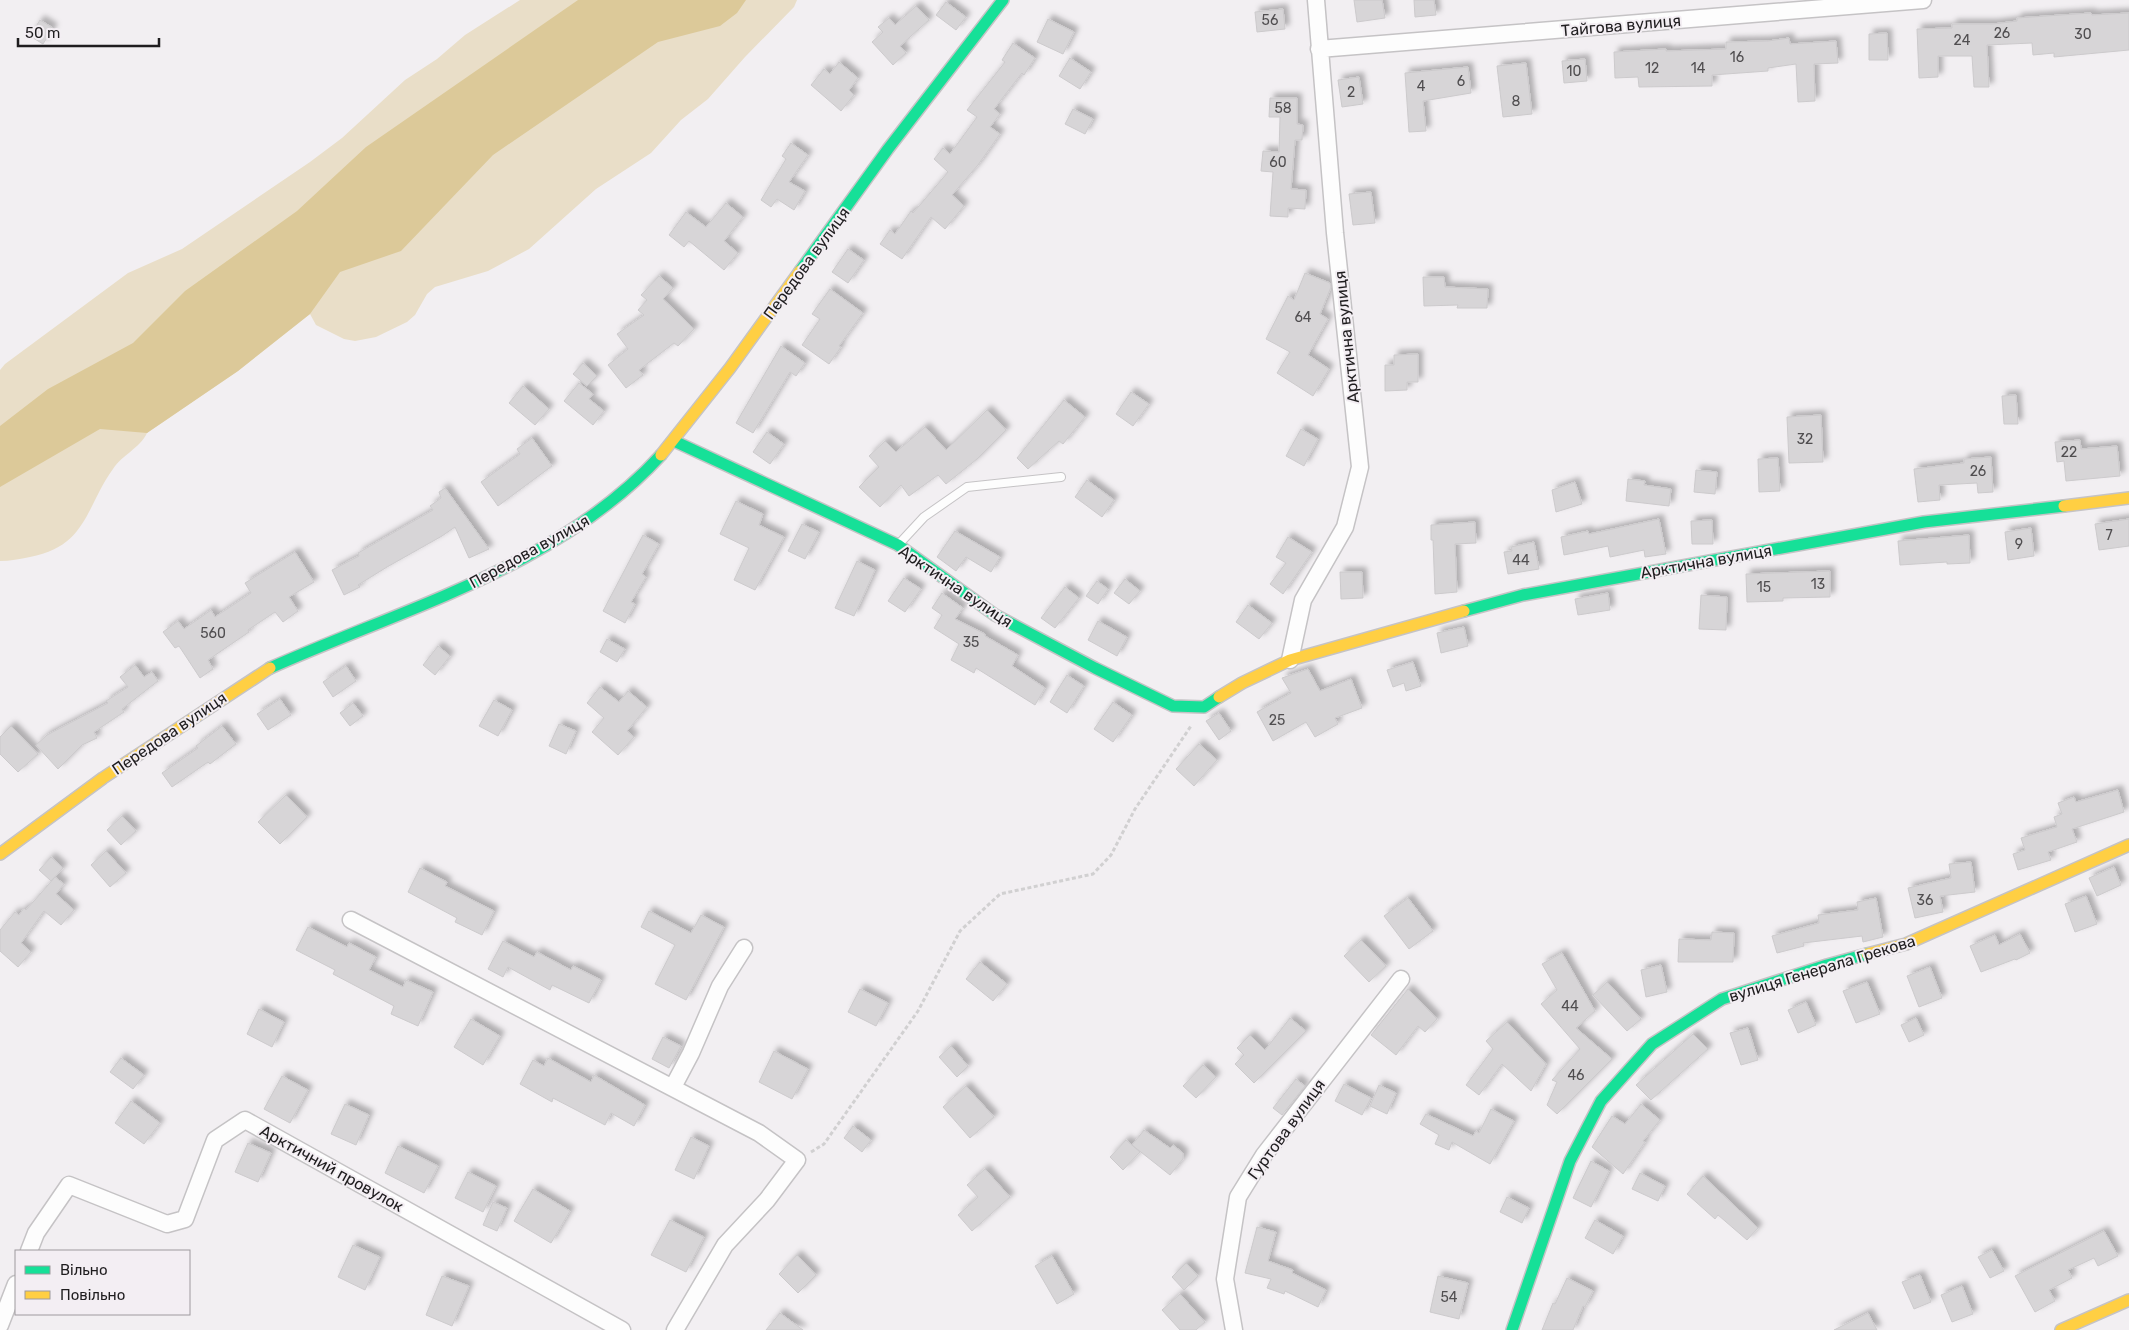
<svg xmlns="http://www.w3.org/2000/svg" width="2129" height="1330" viewBox="0 0 2129 1330" font-family="Rubik,sans-serif">
<style>
.green{fill:#e9dec8}
.water{fill:#dcc999}
.building{fill:#d7d5d7;stroke:#cccacc;filter:url(#shadow)}
.lines{fill:none;stroke-linecap:round;stroke-linejoin:round}
.lane-casing{stroke:#c5c3c5;stroke-width:10}
.street-casing{stroke:#c5c3c5;stroke-width:19}
.fast-casing{stroke:#c5c3c5;stroke-width:14}
.slow-casing{stroke:#c5c3c5;stroke-width:14}
.path{stroke:#d1d0d1;stroke-width:3;stroke-dasharray:4 2.5;stroke-linecap:butt}
.lane{stroke:#fdfdfd;stroke-width:8}
.street{stroke:#fdfdfd;stroke-width:16}
.fast{stroke:#16e098;stroke-width:11}
.slow{stroke:#ffcf43;stroke-width:11}
.labels{text-anchor:middle;stroke-width:4;stroke-linejoin:round;paint-order:stroke}
.number-label{font-size:14px;fill:#504e50}
.street-label{font-size:16px;fill:#1f1d1f;stroke:#f3eef3}
</style>
<defs>
<filter id="shadow"><feDropShadow dx="4.5" dy="-4.5" stdDeviation="2.5" flood-color="#0004"/></filter>
</defs>
<rect width="100%" height="100%" fill="#f2eff2"/>
<path class="green" d="M520,0H797L794,7L745,57L708,99L681,120L651,153L596,189L529,249L488,271L435,287L427,294L415,315L407,322L376,337L355,341L344,339L316,325L310,314L238,371L147,433C140,448 122,455 113,469C85,508 87,546 30,557C20,559 10,561 0,561V370L5,364L128,273L182,249L310,162L342,138L405,80L437,59L465,35Z"/>
<path class="water" d="M578,0H746L737,13L720,26L658,42L493,155L401,251L340,272L310,314L238,371L147,433L100,429L0,487V426L48,389L133,343L185,291L297,211L366,147Z"/>
<path class="building" d="M1354,0H1382L1385,18L1357,22Z
M1414,0H1434L1436,15L1415,17Z
M946,2L966,17L956,30L936,15Z
M916,6L929,20L900,46L906,53L893,65L872,42L883,32L878,27L889,18L895,25Z
M1283,9L1285,29L1257,32L1255,12Z
M2091,13L2092,15L2129,13V50L2054,57V53L2033,55L2032,43L1987,45L1989,87H1974L1972,56H1938V77L1919,78L1917,29L1952,28V24H1993L2017,21V18Z
M1048,19L1074,32L1063,54L1037,42Z
M40,20L53,28L43,44L30,36Z
M1887,33L1888,60H1869V34Z
M1789,38L1790,44L1836,41L1838,63L1814,64L1815,101L1798,102L1796,64L1768,68V71L1712,75V86L1639,87L1638,77L1615,78L1614,52L1666,49V51L1726,49V42L1768,41Z
M1013,43L1035,58L1024,75L1022,73L994,109L1000,114L990,127L1000,134L978,165L952,195L964,206L945,229L931,217L902,259L880,244L890,230L895,234L911,211L913,213L948,172L934,159L943,148L950,154L977,117L967,110L1005,62L1002,60Z
M1070,58L1091,72L1080,89L1059,76Z
M1585,59L1587,81L1564,83L1562,61Z
M839,62L858,78L849,90L854,95L841,111L811,85L824,69L830,74Z
M1526,63L1532,114L1503,117L1497,66Z
M1468,67L1471,93L1423,101L1426,131L1409,132L1405,73Z
M1359,77L1363,104L1342,107L1338,80Z
M1270,98H1297V124L1303,125L1302,140H1295L1291,189L1306,190L1305,209L1288,208V217L1270,216L1273,172L1261,171L1263,151L1279,152L1280,117H1269Z
M1073,109L1093,119L1085,134L1065,124Z
M791,143L808,155L789,182L805,191L794,210L777,199L771,207L761,200L786,159L782,156Z
M1371,192L1375,223L1353,225L1349,194Z
M726,203L743,217L724,241L738,253L724,270L689,241L684,247L669,235L686,212L706,227Z
M848,249L864,260L848,283L832,272Z
M1305,273L1330,283L1331,287L1320,314L1328,319L1308,355L1329,369L1313,396L1277,373L1290,352L1266,339L1288,296L1294,300Z
M659,276L673,288L663,299L694,329L678,346L674,343L639,370L643,375L626,388L608,365L628,349L617,334L644,315L638,310L647,300L641,295Z
M1423,277H1444L1445,287L1488,289L1487,308H1457L1458,305L1424,306Z
M830,289L863,313L839,346L841,347L829,364L802,345L820,319L812,314Z
M781,346L805,363L796,376L790,372L753,433L736,423Z
M1418,354V382H1407V390L1385,391V365H1394V355Z
M583,363L597,376L587,386L573,374Z
M579,383L593,394L589,399L604,411L593,425L564,401Z
M523,386L549,409L535,425L509,403Z
M1131,392L1149,404L1133,426L1116,414Z
M2016,395L2018,424H2004L2002,396Z
M1064,400L1085,417L1063,444L1059,441L1028,469L1017,458Z
M987,410L1006,430L977,459L946,484L938,475L909,496L901,485L880,507L859,487L879,467L869,456L885,441L896,452L925,427L946,450Z
M1821,415L1823,462L1789,463L1787,417Z
M1301,429L1318,439L1304,466L1286,456Z
M767,432L784,444L770,464L753,452Z
M532,438L552,466L498,506L481,482L520,454L517,449Z
M2080,440L2081,449L2117,446L2120,476L2066,481L2064,461L2057,462L2055,442Z
M1991,457L1993,492L1978,493L1977,483L1939,485L1940,500L1918,502L1914,469L1964,463V459Z
M1778,458L1780,491L1759,492L1758,459Z
M1696,470L1717,472L1715,494L1694,492Z
M1628,479L1645,481L1644,485L1671,489L1669,506L1626,501Z
M1087,480L1114,500L1102,517L1075,497Z
M1575,482L1582,504L1556,512L1552,490Z
M445,488L489,549L469,558L455,527L442,536L387,567L358,585L360,587L344,595L332,570L359,556L358,553L433,510L430,506L441,498L439,492Z
M736,501L763,514L759,525L784,537L755,590L734,580L749,548L720,534Z
M1659,519L1666,554L1645,557L1644,550L1610,557L1608,546L1564,555L1561,537L1588,531L1589,534Z
M2129,519V546L2099,550L2095,524Z
M1712,520L1713,544H1692L1691,521Z
M1475,522L1476,543L1455,544L1457,592L1435,594L1433,540H1431V525Z
M802,524L819,532L805,559L788,551Z
M2031,528L2034,556L2008,560L2005,532Z
M955,531L1000,557L991,572L966,557L956,571L937,557Z
M643,535L659,544L642,574L646,577L631,602L635,604L625,623L603,611Z
M1969,535L1970,563L1947,564V562L1900,565L1898,541Z
M1288,537L1312,552L1283,594L1270,584L1286,563L1276,557Z
M1534,542L1539,569L1508,574L1504,552L1512,551L1511,547Z
M295,552L314,582L289,597L298,611L283,622L275,612L248,630L249,632L208,660L213,669L200,678L179,646L175,648L163,632L178,621L184,629L211,610L215,617L251,593L245,583Z
M857,561L875,570L854,616L835,608Z
M1830,571V597L1783,598V601L1747,602L1746,574Z
M1340,572H1362L1363,598L1341,599Z
M904,578L921,589L905,612L888,601Z
M1125,579L1140,591L1129,604L1114,593Z
M1097,581L1108,589L1098,604L1086,596Z
M1065,587L1079,598L1055,628L1041,618Z
M942,593L963,608L955,619L985,634V636L1018,655L1012,666L1045,688L1035,705L976,668L974,673L951,660L959,644L934,628L942,615L932,608Z
M1608,593L1610,610L1578,615L1575,599Z
M1701,595L1727,597L1726,630L1699,629Z
M1248,605L1272,623L1259,639L1236,622Z
M1098,621L1127,637L1117,656L1088,640Z
M1464,627L1468,646L1441,653L1437,633Z
M607,639L625,649L617,662L600,652Z
M438,646L450,656L435,675L423,665Z
M1413,662L1421,686L1406,691L1404,683L1393,687L1387,670Z
M135,665L144,677L152,672L158,681L122,709L124,712L94,732L97,738L82,745L58,769L36,745L47,735L108,703L106,701L128,687L120,677Z
M346,666L356,681L333,697L323,682Z
M1308,669L1320,691L1351,679L1362,708L1335,718L1338,724L1315,737L1306,722L1273,741L1257,712L1291,693L1282,678Z
M1067,675L1084,686L1067,713L1050,702Z
M600,687L619,702L628,691L647,707L627,731L634,737L618,755L592,732L604,718L587,703Z
M280,699L291,715L268,730L257,714Z
M494,700L512,710L498,736L479,726Z
M1113,702L1132,715L1113,742L1094,729Z
M353,703L363,716L350,726L340,713Z
M1219,713L1231,731L1219,740L1206,721Z
M559,724L576,731L566,754L549,746Z
M11,726L38,754L18,772L0,754V737Z
M222,726L236,744L210,764L208,762L172,787L162,773L198,748L196,746Z
M1199,744L1217,760L1194,786L1176,769Z
M2118,790L2124,812L2072,829L2077,842L2048,852L2051,860L2018,870L2013,854L2025,850L2021,838L2057,827L2054,817L2062,814L2058,803L2074,797L2076,802Z
M286,795L307,817L280,844L258,822Z
M122,816L136,831L121,845L107,830Z
M106,851L126,873L110,887L91,865Z
M51,857L63,868L51,881L39,870Z
M1971,862L1975,892L1940,896L1943,912L1915,918L1908,888L1951,878L1949,864Z
M2114,867L2121,885L2097,896L2089,878Z
M420,868L447,882L445,886L494,911L482,935L455,922L457,918L408,892Z
M55,877L64,884L56,894L74,910L61,925L44,911L21,943L31,952L18,967L0,951V930L15,912L19,915L24,908L26,910Z
M2086,896L2097,924L2075,932L2065,904Z
M1408,898L1433,931L1409,949L1384,916Z
M1876,898L1883,937L1863,942L1862,936L1803,943L1804,946L1777,953L1772,936L1819,923L1818,915L1858,910L1857,902Z
M649,911L691,933L701,915L724,927L686,1000L655,984L675,945L641,927Z
M308,927L347,947L349,943L376,957L369,970L403,987L406,980L433,992L418,1026L391,1014L394,1006L333,974L335,970L296,950Z
M1712,932L1734,933L1733,962H1678L1679,939L1711,940Z
M2020,934L2030,953L2016,960L2015,959L1981,972L1970,946L1995,935L1999,945Z
M1361,940L1386,966L1369,982L1344,956Z
M503,941L534,957L537,952L571,970L573,966L601,980L589,1003L552,985L550,990L508,967L503,977L488,969Z
M1562,953L1595,1011L1576,1028L1612,1059L1557,1114L1547,1105L1557,1082L1552,1080L1580,1049L1541,1004L1557,990L1542,964Z
M980,962L1007,984L993,1001L966,979Z
M1661,965L1667,992L1646,997L1641,970Z
M1930,967L1942,998L1919,1007L1907,976Z
M1607,982L1641,1019L1627,1031L1593,995Z
M1867,982L1880,1014L1856,1023L1843,991Z
M860,989L888,1003L876,1026L848,1012Z
M1408,989L1437,1019L1425,1032L1418,1026L1396,1055L1371,1035Z
M1806,1002L1816,1025L1798,1033L1788,1010Z
M259,1009L284,1022L272,1047L247,1034Z
M1290,1018L1306,1031L1254,1083L1235,1064L1244,1055L1237,1048L1250,1035L1265,1050Z
M1916,1018L1924,1035L1909,1042L1901,1025Z
M471,1019L500,1036L483,1065L454,1047Z
M1507,1022L1546,1064L1531,1091L1502,1064L1479,1095L1466,1085L1493,1049L1486,1041Z
M1748,1028L1758,1060L1741,1065L1730,1033Z
M1693,1034L1708,1049L1651,1100L1636,1085Z
M663,1037L681,1046L669,1068L652,1059Z
M951,1046L968,1066L957,1077L939,1057Z
M774,1051L808,1069L792,1099L759,1082Z
M121,1058L144,1075L133,1089L110,1072Z
M548,1058L591,1082L594,1075L645,1105L634,1126L611,1113L605,1125L553,1098L552,1102L520,1084L533,1060L544,1066Z
M1203,1065L1216,1077L1196,1098L1183,1086Z
M282,1076L308,1090L290,1123L264,1109Z
M1296,1079L1305,1086L1282,1115L1273,1108Z
M1344,1084L1371,1098L1362,1115L1335,1101Z
M1379,1085L1396,1093L1387,1114L1370,1106Z
M966,1086L994,1117L970,1138L943,1107Z
M131,1101L160,1123L144,1144L115,1123Z
M345,1104L369,1115L356,1145L331,1134Z
M1641,1104L1660,1120L1643,1141L1645,1142L1623,1174L1592,1147L1612,1116L1625,1124Z
M1491,1109L1514,1121L1490,1164L1452,1142L1449,1150L1435,1144L1439,1135L1420,1124L1426,1114L1473,1136L1476,1131L1479,1133Z
M853,1126L871,1140L862,1152L844,1138Z
M1144,1130L1170,1148L1173,1145L1183,1153V1159L1170,1175L1132,1145Z
M691,1137L709,1146L694,1179L675,1170Z
M1126,1140L1140,1152L1123,1170L1110,1157Z
M248,1143L271,1153L258,1182L235,1172Z
M398,1146L438,1166L424,1193L385,1173Z
M1591,1161L1609,1171L1591,1207L1573,1198Z
M985,1169L1010,1197L972,1231L958,1215L978,1197L967,1185Z
M468,1172L496,1186L483,1212L455,1198Z
M1640,1173L1665,1186L1658,1201L1632,1189Z
M1703,1176L1758,1228L1747,1240L1718,1215L1715,1219L1687,1194Z
M533,1189L570,1211L551,1243L514,1221Z
M1507,1197L1529,1208L1522,1223L1500,1212Z
M493,1202L507,1208L497,1231L483,1225Z
M670,1220L704,1237L686,1272L651,1255Z
M1595,1220L1623,1236L1613,1254L1585,1238Z
M1257,1227L1276,1232L1268,1261L1293,1270L1292,1273L1326,1290L1318,1307L1285,1291L1284,1294L1267,1288L1271,1279L1245,1273Z
M2104,1231L2118,1256L2098,1266L2094,1258L2068,1270L2072,1278L2049,1290L2055,1301L2035,1312L2015,1276Z
M353,1245L380,1257L365,1290L338,1277Z
M1992,1250L2004,1271L1990,1278L1978,1257Z
M797,1255L816,1275L798,1293L779,1274Z
M1052,1256L1074,1294L1057,1304L1035,1266Z
M1186,1263L1198,1276L1184,1290L1172,1277Z
M1920,1275L1931,1302L1914,1309L1902,1282Z
M442,1276L469,1286L452,1326L426,1315Z
M1438,1276L1468,1283L1459,1319L1430,1312Z
M1567,1278L1593,1291L1585,1307L1583,1306L1573,1330H1542L1553,1303L1555,1304Z
M1962,1286L1973,1314L1952,1322L1941,1295Z
M1180,1294L1205,1322L1196,1330H1180L1162,1310Z
M780,1313L803,1330H766Z
M1868,1313L1877,1330H1834Z"/>
<g class="lines">
<g class="lane-casing">
<path id="lane" d="M899,544L924,517L967,487L1061,477"/>
</g>
<g class="street-casing">
<path id="street" d="M1319,49L1923,0
M1290,660L1303,600L1345,527L1360,467L1335,233L1316,0
M351,920L759,1133L797,1160L767,1200L725,1245L675,1330
M673,1087L691,1053L720,986L744,948
M29,1251L36,1233L69,1185L167,1224L185,1219L215,1140L245,1120L622,1330
M0,1325L16,1284
M1234,1330L1225,1279L1238,1197L1264,1155L1401,979"/>
</g>
<g class="fast-casing">
<path id="fast" d="M800,271L888,149L1003,0
M674,441L898,545L995,615L1095,668L1173,706L1204,707L1219,697
M1464,611L1523,595L1924,522L2064,506
M270,668C404,608 559,567 661,455
M1512,1330L1570,1161L1601,1101L1652,1044L1722,999L1827,965L1867,954"/>
</g>
<g class="slow-casing">
<path id="slow" d="M661,455L730,368L800,271
M2064,506L2129,498
M1219,697L1242,683L1290,660L1464,611
M0,854L103,778L270,668
M1867,954L1906,944L2129,845
M2061,1330L2129,1300"/>
</g>
<path class="path" d="M811,1152L824,1144L918,1011L960,931L1000,894L1093,874L1111,855L1135,809L1191,726"/>
<use href="#lane" class="lane"/>
<use href="#street" class="street"/>
<use href="#fast" class="fast"/>
<use href="#slow" class="slow"/>
</g>
<g class="labels">
<g class="number-label">
<text x="1270" y="25">56</text>
<text x="2002" y="38">26</text>
<text x="2083" y="39">30</text>
<text x="1962" y="45">24</text>
<text x="1737" y="62">16</text>
<text x="1652" y="73">12</text>
<text x="1698" y="73">14</text>
<text x="1574" y="76">10</text>
<text x="1461" y="86">6</text>
<text x="1421" y="91">4</text>
<text x="1351" y="97">2</text>
<text x="1516" y="106">8</text>
<text x="1283" y="113">58</text>
<text x="1278" y="167">60</text>
<text x="1303" y="322">64</text>
<text x="1805" y="444">32</text>
<text x="2069" y="457">22</text>
<text x="1978" y="476">26</text>
<text x="2109" y="540">7</text>
<text x="2019" y="549">9</text>
<text x="1521" y="565">44</text>
<text x="1818" y="589">13</text>
<text x="1764" y="592">15</text>
<text x="213" y="638">560</text>
<text x="971" y="647">35</text>
<text x="1277" y="725">25</text>
<text x="1925" y="905">36</text>
<text x="1570" y="1011">44</text>
<text x="1576" y="1080">46</text>
<text x="1449" y="1302">54</text>
</g>
<g class="street-label">
<text transform="translate(1621 25) rotate(-5)" y="6">Тайгова вулиця</text>
<text transform="translate(806 263) rotate(-54)" y="6">Передова вулиця</text>
<text transform="translate(1346 337) rotate(-96)" y="6">Арктична вулиця</text>
<text transform="translate(529 551) rotate(-29)" y="6">Передова вулиця</text>
<text transform="translate(1706 561) rotate(-10)" y="6">Арктична вулиця</text>
<text transform="translate(956 586) rotate(34)" y="6">Арктична вулиця</text>
<text transform="translate(169 733) rotate(-34)" y="6">Передова вулиця</text>
<text transform="translate(1822 968) rotate(-17)" y="6">вулиця Генерала Грекова</text>
<text transform="translate(1286 1129) rotate(-54)" y="6">Гуртова вулиця</text>
<text transform="translate(332 1168) rotate(29)" y="6">Арктичний провулок</text>
</g>
</g>
<rect x="15" y="1250" width="175" height="65" fill="#f3eef3" stroke="#9e9a9e"/>
<rect x="25" y="1266" width="25" height="8" fill="#16e098" stroke="#9e9a9e"/>
<text x="60" y="1275" font-size="15" fill="#1f1d1f">Вільно</text>
<rect x="25" y="1291" width="25" height="8" fill="#ffcf43" stroke="#9e9a9e"/>
<text x="60" y="1300" font-size="15" fill="#1f1d1f">Повільно</text>
<path d="M18 38v8h141v-8" fill="none" stroke="#1f1d1f" stroke-width="2.5"/>
<text x="25" y="38" font-size="15" fill="#1f1d1f" stroke="#f3eef3" stroke-width="4" paint-order="stroke">50 m</text>
</svg>
